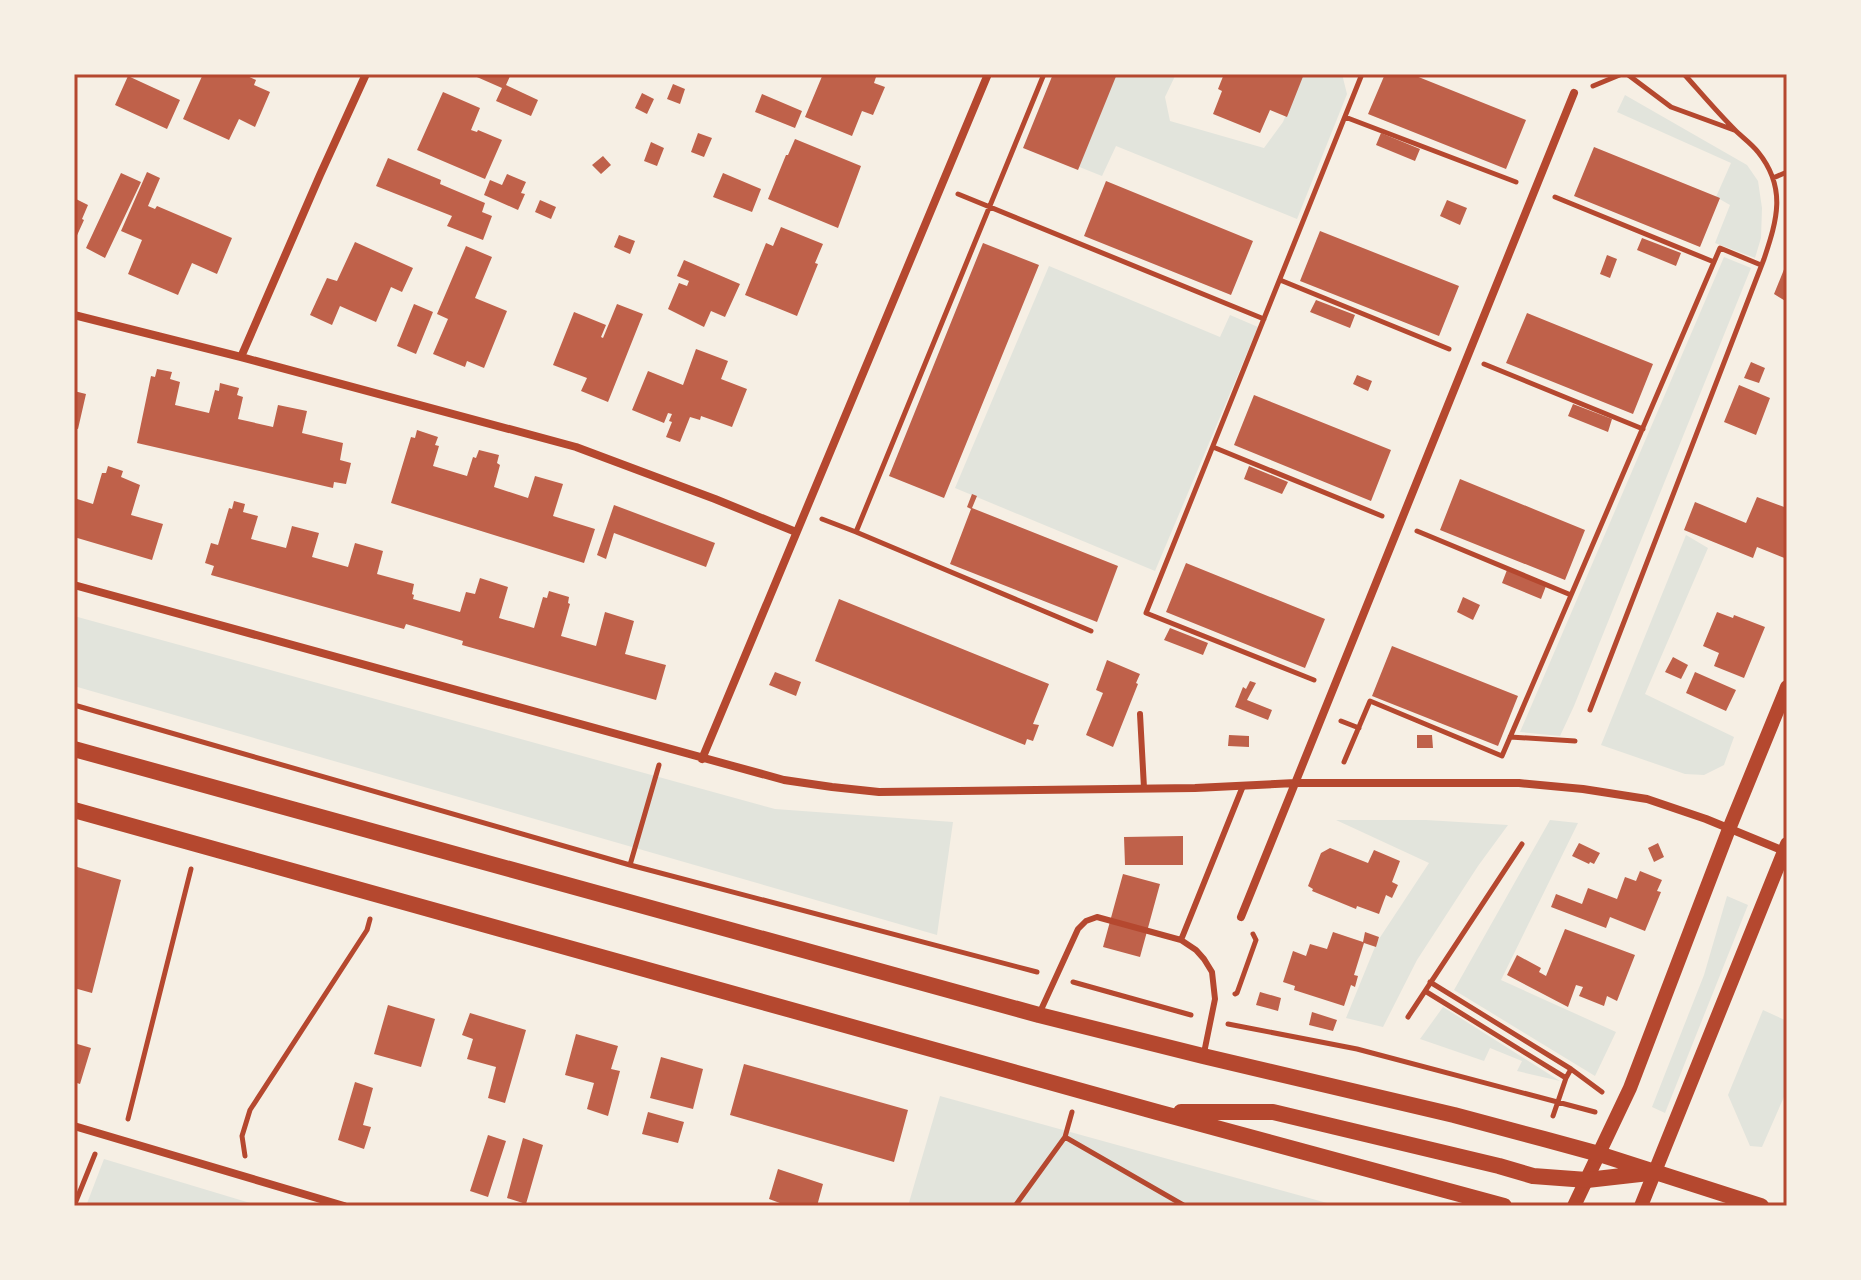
<svg xmlns="http://www.w3.org/2000/svg" width="1861" height="1280" viewBox="0 0 1861 1280" font-family="'Zilla Slab',serif">
<style>
.green{fill:#e2e4dc}
.building{fill:#bf614a}
.lines{fill:none;stroke-linecap:round;stroke-linejoin:round}
.path{stroke:#b5482f;stroke-width:5}
.service{stroke:#b5482f;stroke-width:6}
.minor{stroke:#b5482f;stroke-width:8}
.tertiary{stroke:#b5482f;stroke-width:14}
.secondary{stroke:#b5482f;stroke-width:16}
.neatline{fill:none;stroke:#b5482f;stroke-width:3}
</style>
<rect width="100%" height="100%" fill="#f6efe4"/>
<path class="green" d="M1115,74H1176L1165,97L1170,121L1264,148L1283,122L1302,74H1342L1347,94L1297,219L1116,146L1102,176L1077,166Z
M1625,95L1747,165L1758,181L1762,208L1761,238L1755,258L1715,243L1730,205L1716,197L1731,163L1617,112Z
M1724,257L1751,268L1574,706L1560,736L1520,732Z
M1049,266L1220,337L1230,315L1258,327L1155,571L955,488Z
M1686,535L1708,548L1645,694L1734,737L1724,765L1704,775L1685,774L1601,745Z
M74,616L775,809L953,822L937,935L74,686Z
M1336,820H1426L1508,825L1478,866L1417,960L1383,1027L1346,1018L1377,942L1429,863Z
M1550,820L1578,823L1501,980L1616,1032L1595,1076L1454,990Z
M1727,896L1748,905L1665,1113L1652,1107L1704,975Z
M1443,1007L1560,1081L1517,1071L1522,1061L1490,1048L1484,1061L1420,1039Z
M1763,1010L1787,1021V1090L1762,1147L1750,1146L1728,1095Z
M940,1096L1338,1206H908Z
M104,1159L260,1206H86Z"/>
<path class="building" d="M203,74H243L256,80L254,85L270,92L255,127L239,119L229,140L183,119Z
M470,74H511L506,85L538,100L531,116L496,101L502,88Z
M823,74H877L874,83L885,87L873,115L862,111L852,136L805,117Z
M1053,74H1117L1078,170L1023,148Z
M1224,74H1304L1287,117L1270,110L1260,133L1213,114L1222,91L1218,89Z
M1385,74H1411L1526,120L1506,169L1368,114Z
M128,76L180,100L167,129L115,105Z
M673,84L685,89L680,104L667,99Z
M443,92L480,108L471,130L477,132L478,130L502,140L485,179L417,150Z
M642,93L654,99L647,114L635,108Z
M762,94L802,111L795,128L755,112Z
M698,133L712,138L704,157L691,152Z
M1381,133L1420,149L1415,161L1376,145Z
M795,139L861,166L838,228L768,199L786,155H788Z
M651,142L664,148L657,166L644,161Z
M1594,147L1720,198L1700,247L1574,196Z
M603,156L611,165L601,174L592,165Z
M388,158L441,180L440,184L485,203L482,212L492,216L483,240L447,226L452,216L376,186Z
M147,172L160,178L148,206L155,209L157,206L232,238L217,274L192,263L178,295L128,274L142,240L121,231Z
M121,173L141,182L105,258L86,248Z
M723,173L761,189L752,212L713,197Z
M507,174L526,182L521,193L525,194L518,210L484,195L490,180L502,185Z
M1106,181L1253,241L1231,295L1084,236Z
M74,198L88,205L82,219L84,220L74,242Z
M540,200L556,207L551,219L535,212Z
M1447,200L1467,208L1460,225L1440,216Z
M781,227L823,244L815,263L818,264L797,316L745,295L766,243L773,246Z
M1320,231L1459,286L1439,336L1300,281Z
M619,235L635,241L630,254L614,247Z
M1642,238L1681,253L1676,266L1637,250Z
M355,242L413,268L402,292L391,287L376,322L340,306L332,325L310,315L327,278L337,281Z
M983,243L1039,265L944,498L889,476Z
M466,246L492,257L475,298L507,311L484,368L467,361L465,367L433,354L448,319L437,314Z
M1607,255L1617,259L1610,278L1600,274Z
M684,260L740,284L725,317L711,311L704,327L668,309L679,283L687,286L689,281L677,276Z
M1787,262V302L1774,294Z
M1316,300L1355,315L1350,328L1310,312Z
M414,304L433,312L416,354L397,346Z
M617,304L643,314L608,402L581,391L587,378L553,365L574,312L606,325L601,337L603,338Z
M1527,313L1653,364L1633,414L1506,363Z
M696,349L728,361L721,379L747,389L732,427L701,416L700,420L690,417L680,442L666,437L672,422L669,421L672,414L668,413L664,423L632,410L648,371L683,385Z
M1751,362L1765,368L1759,383L1744,378Z
M157,369L172,372L170,379L180,382L175,405L209,413L215,390L219,391L220,383L239,388L237,395L243,397L238,419L273,427L278,405L307,411L302,433L343,443L340,460L351,463L346,484L334,482L333,488L137,443L151,376L155,377Z
M1357,375L1372,381L1368,391L1353,384Z
M1739,385L1770,398L1756,435L1724,422Z
M74,391L86,394L78,429L74,428Z
M1254,395L1391,450L1371,501L1234,445Z
M1573,404L1612,419L1608,432L1568,416Z
M417,430L438,437L435,445L439,446L433,466L467,476L473,457L476,458L479,450L499,455L497,463L500,465L494,487L528,498L535,476L563,484L553,516L595,529L584,563L391,503L411,437L415,438Z
M108,466L123,471L121,477L140,485L131,515L163,524L152,560L74,537V498L93,504L102,473H106Z
M1249,466L1288,482L1282,494L1244,479Z
M1460,479L1585,530L1565,580L1440,530Z
M972,494L977,496L972,508L1118,566L1097,622L950,564L971,509L967,507Z
M1757,497L1787,508V559L1757,547L1753,558L1684,530L1695,502L1746,523Z
M234,501L245,504L243,512L258,516L251,539L286,548L292,526L319,533L312,557L348,567L355,543L383,551L377,574L414,584L412,594L414,595L413,599L460,612L466,592L475,594L480,578L508,587L499,618L534,628L543,597L547,598L549,591L569,597L568,603L570,604L561,636L596,646L605,612L634,621L625,654L666,665L656,700L462,645L463,641L406,624L404,629L211,575L214,566L205,563L211,543L218,545L229,508L232,509Z
M614,505L715,543L706,567L614,533L606,559L597,555Z
M1186,563L1325,619L1305,668L1166,612Z
M1507,570L1546,586L1541,599L1502,583Z
M1463,597L1480,605L1473,620L1457,612Z
M839,599L1049,684L1033,724L1039,725L1033,741L1027,739L1025,745L815,661Z
M1717,612L1733,618L1734,615L1765,627L1744,678L1714,666L1719,653L1703,646Z
M1170,628L1208,643L1203,655L1164,640Z
M1392,646L1518,696L1498,746L1372,696Z
M1673,657L1688,665L1681,679L1665,672Z
M1107,660L1140,674L1136,683L1138,684L1113,747L1086,735L1103,693L1096,690Z
M775,672L801,682L796,696L769,685Z
M1695,672L1736,690L1726,711L1686,693Z
M1250,681L1256,683L1247,700L1272,710L1268,720L1235,707L1243,687L1246,689Z
M1229,735L1249,736V747L1228,746Z
M1417,735H1432L1433,748H1417Z
M1183,836V865H1125L1124,837Z
M1579,843L1600,853L1594,864L1590,862L1589,864L1572,856Z
M1658,843L1664,857L1654,862L1648,848Z
M1330,848L1368,863L1374,850L1400,861L1392,882L1398,885L1392,898L1386,895L1379,914L1357,906L1356,909L1312,891L1313,889L1308,886L1321,853Z
M74,866L121,880L92,993L74,988V928L77,915L74,914Z
M1640,871L1662,880L1657,891L1661,892L1645,931L1610,917L1606,928L1551,907L1556,894L1582,904L1588,888L1617,899L1625,877L1636,881Z
M1123,874L1160,884L1140,957L1103,947Z
M1565,929L1635,955L1617,1001L1607,996L1604,1006L1579,996L1583,987L1576,985L1568,1007L1507,975L1517,955L1541,968L1539,972L1546,976Z
M1333,932L1363,942L1365,932L1379,937L1376,947L1364,943L1354,975L1358,976L1355,987L1351,985L1344,1006L1294,990L1295,986L1283,982L1293,951L1306,956L1310,944L1327,949Z
M1260,992L1281,998L1278,1011L1256,1005Z
M388,1005L435,1019L421,1067L374,1054Z
M1312,1012L1337,1020L1333,1031L1309,1025Z
M470,1013L526,1030L505,1103L488,1098L496,1067L467,1059L473,1039L462,1035Z
M576,1034L618,1046L611,1069L620,1071L608,1116L587,1109L594,1083L565,1075Z
M74,1043L91,1048L80,1084L74,1082Z
M661,1057L703,1069L693,1109L650,1098Z
M744,1064L908,1110L894,1162L730,1115Z
M355,1082L373,1088L363,1125L371,1127L364,1149L338,1140Z
M648,1112L684,1122L678,1143L642,1134Z
M488,1135L506,1141L488,1197L470,1191Z
M523,1138L543,1145L526,1204L507,1198Z
M778,1169L823,1184L817,1206H788L769,1199Z"/>
<g class="lines">
<path class="path" d="M1627,74L1671,107L1734,130
M1593,86L1622,74
M1345,117L1516,182
M1773,178L1787,172
M958,194L1264,319
M1555,197L1714,262L1720,248L1761,265
M1280,280L1449,349
M1484,364L1643,429
M1213,447L1382,516
M822,519L856,532L1044,74
M1417,531L1571,595
M856,532L1091,631
M1314,680L1146,613L1362,74
M74,705L630,865L1037,972
M1590,710L1764,259C1777,220 1787,188 1758,152C1752,144 1742,137 1735,130C1717,112 1701,93 1684,74
M1341,721L1359,728
M1510,737L1575,741
M1344,762L1370,701L1502,756L1714,262
M630,865L659,765
M1073,982L1191,1015
M1430,982L1571,1069L1602,1092
M1425,991L1566,1078
M1235,994L1237,993L1256,940L1253,934
M1408,1017L1522,844
M1228,1024L1357,1049L1595,1112
M1553,1116L1566,1078L1571,1069
M128,1119L191,869
M1065,1137L1185,1206
M245,1156L242,1136L250,1110L367,930L370,919
M74,1206L95,1154
M1015,1206L1065,1137L1072,1112"/>
<path class="service" d="M1140,714L1144,788
M1181,940L1243,786
M1040,1012L1078,929L1086,921L1097,917L1181,940L1196,950L1204,959L1212,972L1215,999L1204,1053"/>
<path class="minor" d="M74,315L241,357L576,447L715,499L796,532
M241,357L320,175L366,74
M74,585L784,780L832,787L879,792L1195,788L1295,783H1519L1583,789L1647,799L1706,819L1784,851
M702,759L988,74
M1241,917L1574,93
M74,1126L344,1206"/>
<path class="tertiary" d="M1574,1206L1630,1088L1729,829L1787,687
M1641,1206L1787,844"/>
<path class="secondary" d="M74,749L1039,1015L1203,1056L1454,1115L1544,1139L1599,1154L1761,1206
M74,810L1157,1112L1504,1206
M1181,1112H1273L1499,1166L1533,1176L1587,1180L1649,1173"/>
</g>
<rect width="1861" height="1280" fill="none" stroke="#f6efe4" stroke-width="152"/>
<rect x="76" y="76" width="1709" height="1128" class="neatline"/>
</svg>
